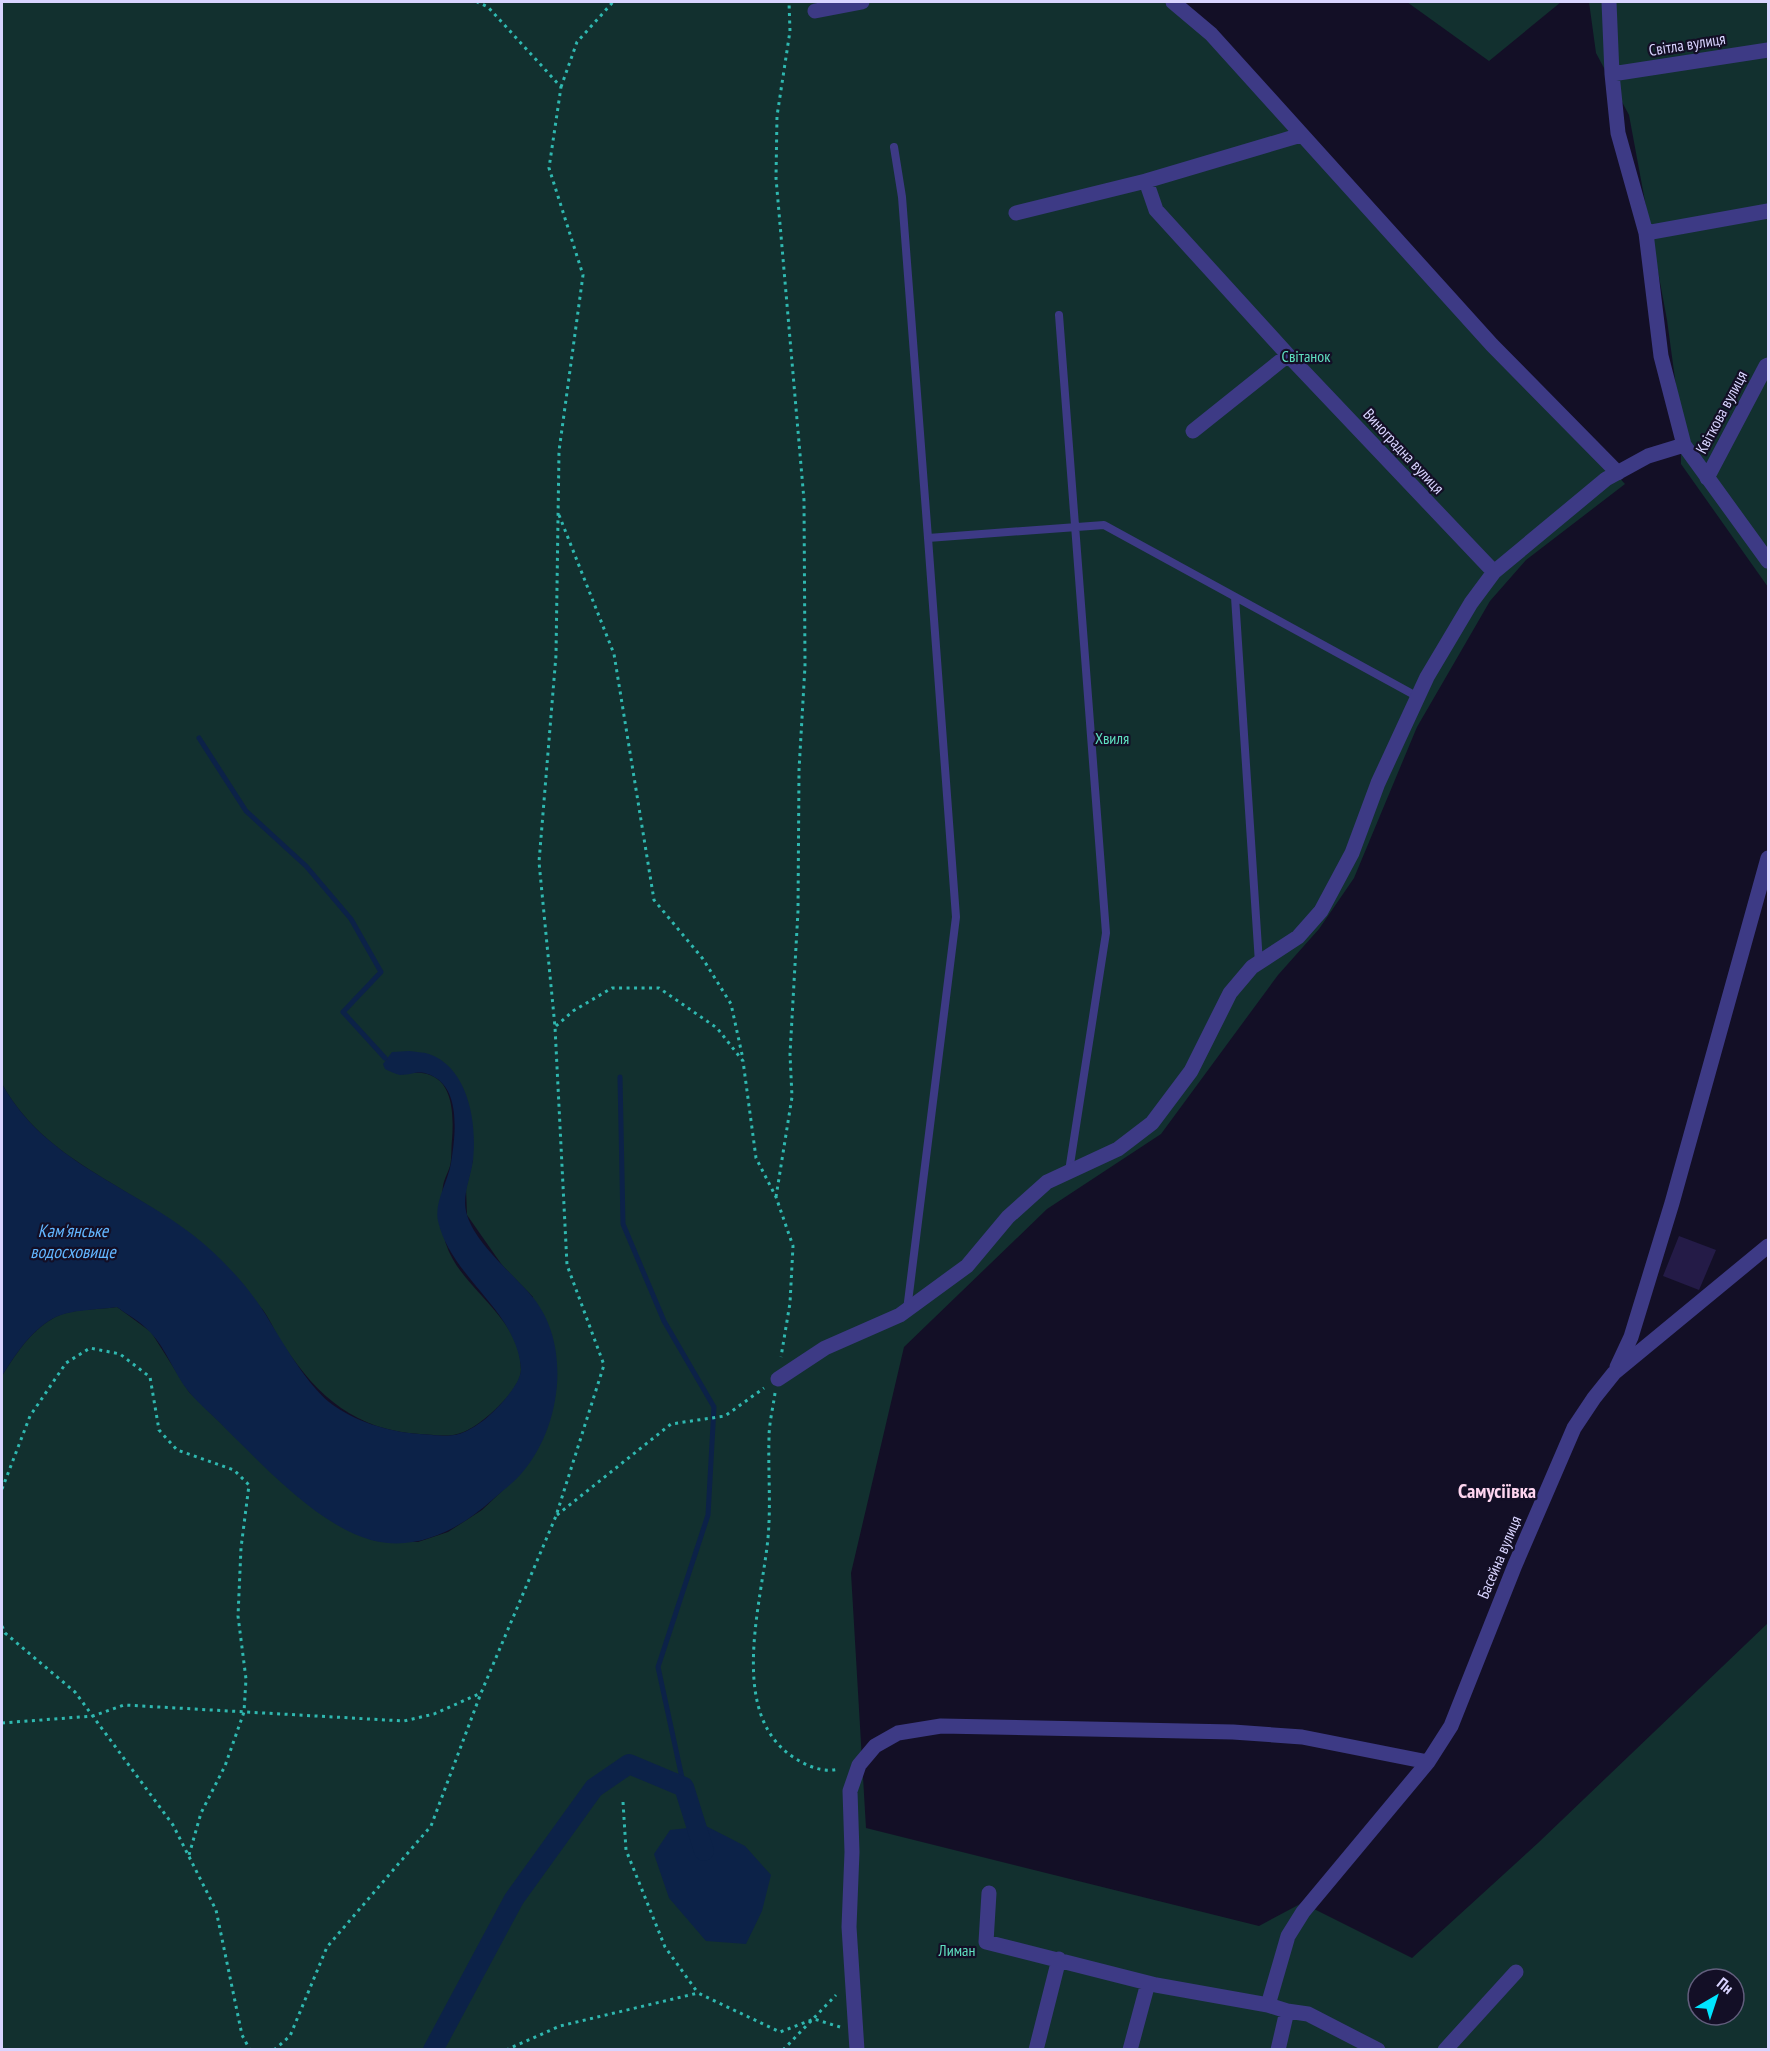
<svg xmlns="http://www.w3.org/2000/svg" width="1770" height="2051" viewBox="0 0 1770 2051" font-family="'PT Sans Narrow',sans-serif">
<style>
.green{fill:#12302f;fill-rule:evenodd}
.water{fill:#0c2248}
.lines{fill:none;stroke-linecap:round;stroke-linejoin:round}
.stream{stroke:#0c2248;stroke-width:5}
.canal{stroke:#0c2248;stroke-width:20}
.building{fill:#241b47}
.path{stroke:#2fb8b0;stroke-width:3;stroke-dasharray:3 4.5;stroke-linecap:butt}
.lane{stroke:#3d3a85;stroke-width:8}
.street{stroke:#3d3a85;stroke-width:15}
.labels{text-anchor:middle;stroke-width:4.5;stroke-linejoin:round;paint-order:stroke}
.street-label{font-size:16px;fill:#d9d4ff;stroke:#130f26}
.park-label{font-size:16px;fill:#5fe0c0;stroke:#130f26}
.water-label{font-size:18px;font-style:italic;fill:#62b6ff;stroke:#130f26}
.quarter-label{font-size:20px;font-weight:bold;fill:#ffd6f0;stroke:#130f26}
</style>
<rect width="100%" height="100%" fill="#130f26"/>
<path class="green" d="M2,2H1177L1213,31L1625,484L1526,560L1490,601L1417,727L1354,878L1319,929L1278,975L1161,1134L1047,1209L904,1347L851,1573L866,1828L1259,1926L1302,1903L1412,1958L1538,1843L1768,1623V2049H2V1376C15,1355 30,1332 52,1319C69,1308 98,1310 117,1307L151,1332L189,1392L244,1446L375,1541L418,1542L448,1532L482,1510L522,1472L533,1297L502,1265L467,1215L466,1189L473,1160L444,1063L400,1075C449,1063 455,1101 452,1140C451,1148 452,1158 450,1166C448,1173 444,1179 443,1186C441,1197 443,1234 446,1244C461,1290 521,1316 521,1370C521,1387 493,1413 479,1423C456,1439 448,1436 420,1434C356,1430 319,1398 284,1346C276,1335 271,1321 263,1310C248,1292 231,1276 216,1259C150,1188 51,1172 2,1084ZM1698,1979H1734V2015H1698Z
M1407,2H1561L1489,61Z
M1589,2H1768V587L1681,464V423L1667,320L1629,115L1596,53Z"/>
<path class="water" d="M409,1051C415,1052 423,1052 429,1054C469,1068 477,1124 473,1160C471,1178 461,1196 467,1215C476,1244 511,1272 530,1294C573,1342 562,1428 521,1474C512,1484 501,1492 491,1501C460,1529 417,1551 375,1541C320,1528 264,1466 225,1428C214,1416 200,1405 189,1392C174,1374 166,1348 150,1332C141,1322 128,1315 117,1307C98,1310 69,1309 52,1319C30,1332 15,1355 2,1376V1084C45,1161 127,1184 193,1235C220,1256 248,1286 266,1315C281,1340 306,1383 329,1402C353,1421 389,1432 419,1434C450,1436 457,1440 484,1420C496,1410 521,1385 521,1369C517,1310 451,1278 438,1221C434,1202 448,1182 451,1163C455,1138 461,1094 436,1078C419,1068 415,1075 400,1075C396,1074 389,1071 385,1069L383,1064L392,1052Z
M706,1826L745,1846L771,1875L762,1911L746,1944L706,1941L669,1898L654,1854L670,1830Z"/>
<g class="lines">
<path class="stream" d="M199,738L246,811L306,866L351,919L381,972L343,1012L385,1058
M620,1077L623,1224L664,1321L714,1407L708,1515L658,1667L684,1787"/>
<path class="canal" d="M433,2050L514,1899L594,1788L629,1764L684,1787L704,1851"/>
</g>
<path class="building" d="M1679,1236L1716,1250L1699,1290L1663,1276Z"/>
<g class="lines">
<path class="path" d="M561,87L577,42L613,2
M559,515L614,654L654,900L703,959L731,1004L743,1059
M556,1026L573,1011L612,988H659L717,1028L743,1061L756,1158L776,1197L793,1246L790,1303L781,1357
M776,1197L792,1097L790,1054L798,911L799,770L805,666L804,500L776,178L777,116L790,31L789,2
M775,1393C773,1408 769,1423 769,1438C768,1472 771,1504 768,1538C762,1602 727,1713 793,1757C807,1766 822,1773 839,1769
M2,1489L30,1416L66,1363L90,1348L120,1354L150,1377L159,1430L177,1450L234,1470L249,1485L241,1548L238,1616L246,1679L244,1712L225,1766L201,1813L189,1855
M557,1515L671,1424L725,1416L764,1388
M2,1626L5,1633L75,1692L173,1825L216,1910L242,2035L250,2050
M2,1723L93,1716L124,1705L404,1721L434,1714L481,1693
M623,1802L626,1850L665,1947L698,1993
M274,2050L290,2036L327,1947L431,1826L481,1693L556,1516L604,1365L567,1265L555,1027L539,862L556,655L559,451L583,275L549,168L561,87L488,7L477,2
M506,2050L560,2026L698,1993L780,2032L814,2019L840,2027
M783,2050L836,1995"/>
<path class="lane" d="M894,147L902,197L928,538
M1059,315L1106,933L1069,1171
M1235,597L1259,963
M907,1310L956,917L928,538L1104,525L1418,697"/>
<path class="street" d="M1173,2L1211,34L1492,345L1618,473
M1609,2L1612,74L1618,133L1646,233L1661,356L1684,445L1768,561
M815,11L862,2
M1612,74L1768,50
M1301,135L1146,181L1156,210L1288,355L1494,572
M1016,213L1146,181
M1646,233L1768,211
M1193,431L1288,355
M1707,478L1766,366L1768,365
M1617,1367L1631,1337L1672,1203L1768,858
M778,1379L825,1348L900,1315L967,1266L1008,1217L1047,1182L1118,1149L1152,1123L1191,1071L1230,993L1252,967L1298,937L1321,911L1352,853L1378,783L1427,677L1471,603L1494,572L1606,479L1648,456L1684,445
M989,1893L986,1942L1156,1985L1268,2005
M1287,2011L1308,2014L1378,2050
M857,2050L849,1927L852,1852L850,1791L859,1765L875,1746L898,1733L941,1726L1233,1732L1302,1737L1428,1762
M1036,2050L1059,1959
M1130,2050L1148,1983
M1278,2050L1287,2011L1268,2005L1288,1936L1303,1912L1428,1762L1451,1726L1515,1565L1574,1428L1594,1398L1614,1373L1768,1246
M1445,2050L1516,1972"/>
</g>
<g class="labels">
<g class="street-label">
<text transform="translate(1687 44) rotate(-9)" y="6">Світла вулиця</text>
<text transform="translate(1721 412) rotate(-62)" y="6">Квіткова вулиця</text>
<text transform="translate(1404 451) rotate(47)" y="6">Виноградна вулиця</text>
<text transform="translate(1499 1557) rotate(-67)" y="6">Басейна вулиця</text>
</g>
<g class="park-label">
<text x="1306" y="362">Світанок</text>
<text x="1112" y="744">Хвиля</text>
<text x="957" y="1956">Лиман</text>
</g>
<g class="water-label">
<text x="73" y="1237">Кам'янське<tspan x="73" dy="21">водосховище</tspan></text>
</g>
<g class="quarter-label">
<text x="1497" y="1498">Самусіївка</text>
</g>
</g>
<rect width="1770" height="2051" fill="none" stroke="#d9d4ff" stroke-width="6"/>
<g transform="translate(1716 1997) rotate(39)"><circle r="28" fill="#130f26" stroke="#625e7d" stroke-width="1.5"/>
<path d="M0-4.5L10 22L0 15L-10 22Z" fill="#00e5ff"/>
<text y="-9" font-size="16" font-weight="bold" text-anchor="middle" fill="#d9d4ff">Пн</text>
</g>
</svg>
